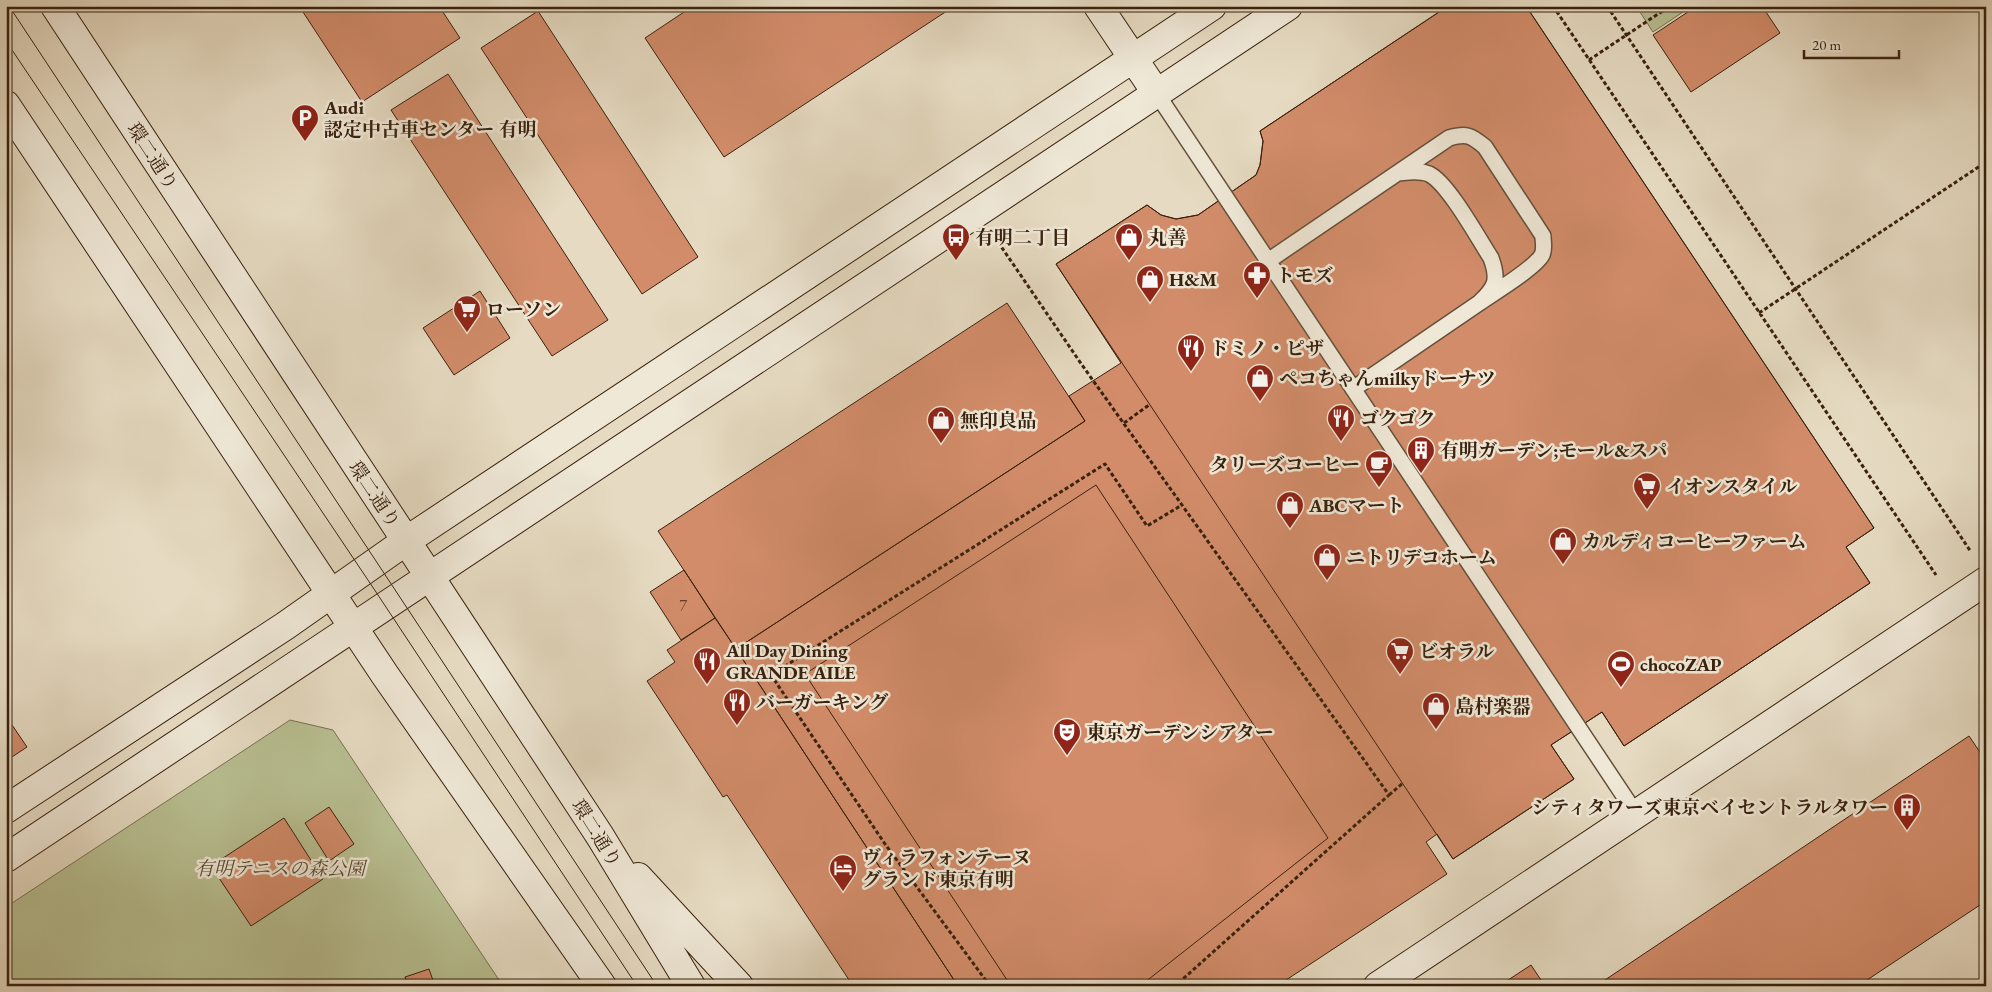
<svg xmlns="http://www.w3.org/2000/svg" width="1992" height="992" viewBox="0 0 1992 992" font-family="'EB Garamond','Noto Serif JP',serif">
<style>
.green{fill:#b8bf91;stroke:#787050}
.building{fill:#d28c6a;stroke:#39210e}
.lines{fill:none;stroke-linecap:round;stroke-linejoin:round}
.lane-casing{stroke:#64503b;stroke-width:18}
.secondary-casing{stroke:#39210e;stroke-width:30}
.path{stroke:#39210e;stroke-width:3;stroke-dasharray:4 2.5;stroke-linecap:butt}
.lane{stroke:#efe8d7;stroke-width:15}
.secondary{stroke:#efe8d7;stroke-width:28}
.tram{stroke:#39210e;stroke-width:1}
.labels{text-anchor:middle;stroke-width:5;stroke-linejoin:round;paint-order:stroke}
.number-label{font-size:16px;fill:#5f3c25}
.poi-label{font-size:19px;font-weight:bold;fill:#39210e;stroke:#efe8d7;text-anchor:start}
.street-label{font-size:19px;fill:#39210e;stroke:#efe8d7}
.park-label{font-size:19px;font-style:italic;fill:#59482f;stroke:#efe8d7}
</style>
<rect width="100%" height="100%" fill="#e6dbc2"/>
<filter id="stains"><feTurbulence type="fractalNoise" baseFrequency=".004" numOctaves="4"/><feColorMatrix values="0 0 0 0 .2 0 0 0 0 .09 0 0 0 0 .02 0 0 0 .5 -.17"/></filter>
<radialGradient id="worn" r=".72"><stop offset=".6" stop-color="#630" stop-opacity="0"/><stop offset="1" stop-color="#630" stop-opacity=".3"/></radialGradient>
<path class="green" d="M1636,6H1692L1653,32Z
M290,720L333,730L503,986H6V907Z"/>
<path class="building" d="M299,6H439L460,38L362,102Z
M693,6H953V7L724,157L645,38Z
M1448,6H1526L1874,528L1846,547L1870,583L1624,746L1602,712L1551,745L1574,779L1453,859L1437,834L1426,842L1447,874L1277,986H958L736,649L1085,421L1069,396L1121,363L1056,264L1147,205L1161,215L1176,219L1198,215L1256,175L1260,165L1263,141L1260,131Z
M1448,6H1526L1874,528L1846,547L1870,583L1624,746L1602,712L1551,745L1574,779L1453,859L1056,264L1147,205L1161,215L1176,219L1198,215L1256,175L1260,165L1263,141L1260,131Z
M1697,6H1762L1780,33L1691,92L1653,35Z
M538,11L698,257L642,294L481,48Z
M448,74L608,320L552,356L391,110Z
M480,291L510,338L454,375L423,328Z
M1007,303L1085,421L736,649L658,531Z
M1096,485L1328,838L1140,986H1011L805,674Z
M684,570L715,618L681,640L650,592Z
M715,618L736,649L958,986H853L727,795L723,797L647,681L675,662L667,650Z
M6,716L27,747L6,761Z
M1969,736L1986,761V901L1858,986H1596Z
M329,807L354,844L329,861L305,823Z
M284,818L323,879L251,926L211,866Z
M1531,965L1545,986H1499Z
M429,969L435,986H408L405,977Z"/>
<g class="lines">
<g class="lane-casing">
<path id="lane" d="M1157,94L1636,814
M1268,261L1449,138C1466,133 1471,135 1485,147L1543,236C1543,242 1545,249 1542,255C1535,268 1492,294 1479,303
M1353,389L1479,303C1496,287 1499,280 1491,258C1478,238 1448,183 1429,174C1419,170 1409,172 1398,173"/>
</g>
<g class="secondary-casing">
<path id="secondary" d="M55,6L600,836L691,986
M1098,6L1157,94
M6,105L385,675L602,986
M6,809L285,626L406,541L1212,6
M6,858L1288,6
M638,877L739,986
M1378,986L1986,581"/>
</g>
<path class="path" d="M1553,6L1936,575
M1607,6L1971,552
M1589,60L1670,6
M998,242L1082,365L1389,795L1175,986
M1759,313L1986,162
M1124,423L1149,405
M1389,795L1403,783
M990,986L885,844L771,675L1105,464L1147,526L1182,505"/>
<use href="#lane" class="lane"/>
<use href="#secondary" class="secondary"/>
<path class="tram" d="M9,6L657,986
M6,41L374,589L637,986"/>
</g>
<defs>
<g id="parking-pin" transform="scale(1.4375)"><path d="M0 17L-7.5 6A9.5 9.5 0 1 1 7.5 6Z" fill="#8f2418" stroke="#efe8d7"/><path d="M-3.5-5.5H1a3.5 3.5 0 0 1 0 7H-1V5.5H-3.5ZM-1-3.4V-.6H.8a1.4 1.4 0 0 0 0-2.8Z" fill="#fff"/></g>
<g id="bus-pin" transform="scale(1.4375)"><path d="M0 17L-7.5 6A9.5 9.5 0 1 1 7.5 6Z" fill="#8f2418" stroke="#efe8d7"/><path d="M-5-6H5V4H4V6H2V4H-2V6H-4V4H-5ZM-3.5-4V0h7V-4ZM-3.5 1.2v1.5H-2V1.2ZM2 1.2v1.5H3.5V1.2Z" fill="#fff"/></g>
<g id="shop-pin" transform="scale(1.4375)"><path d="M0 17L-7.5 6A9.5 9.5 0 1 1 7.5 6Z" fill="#8f2418" stroke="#efe8d7"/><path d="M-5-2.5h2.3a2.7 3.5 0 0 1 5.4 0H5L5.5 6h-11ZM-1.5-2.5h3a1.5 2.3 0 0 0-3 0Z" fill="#fff"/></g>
<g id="pharmacy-pin" transform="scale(1.4375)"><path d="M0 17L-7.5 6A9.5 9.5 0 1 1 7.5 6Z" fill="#8f2418" stroke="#efe8d7"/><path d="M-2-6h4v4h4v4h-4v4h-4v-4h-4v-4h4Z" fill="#fff"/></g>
<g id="supermarket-pin" transform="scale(1.4375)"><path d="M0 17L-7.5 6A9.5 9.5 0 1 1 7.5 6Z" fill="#8f2418" stroke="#efe8d7"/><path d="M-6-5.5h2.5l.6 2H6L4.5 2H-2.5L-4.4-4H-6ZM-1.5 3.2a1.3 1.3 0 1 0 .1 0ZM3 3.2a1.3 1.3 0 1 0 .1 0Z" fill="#fff"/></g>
<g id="restaurant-pin" transform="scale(1.4375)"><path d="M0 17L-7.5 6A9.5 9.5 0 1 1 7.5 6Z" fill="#8f2418" stroke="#efe8d7"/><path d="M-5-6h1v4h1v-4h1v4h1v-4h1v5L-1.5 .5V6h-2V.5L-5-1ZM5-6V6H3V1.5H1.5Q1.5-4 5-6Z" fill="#fff"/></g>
<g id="building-pin" transform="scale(1.4375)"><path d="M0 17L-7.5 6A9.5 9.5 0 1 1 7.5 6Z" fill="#8f2418" stroke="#efe8d7"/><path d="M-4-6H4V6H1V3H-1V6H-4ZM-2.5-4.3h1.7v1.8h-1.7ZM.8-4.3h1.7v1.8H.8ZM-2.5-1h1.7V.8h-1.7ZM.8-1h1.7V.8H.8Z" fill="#fff"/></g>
<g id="cafe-pin" transform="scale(1.4375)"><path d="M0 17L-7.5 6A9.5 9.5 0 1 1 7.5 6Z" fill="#8f2418" stroke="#efe8d7"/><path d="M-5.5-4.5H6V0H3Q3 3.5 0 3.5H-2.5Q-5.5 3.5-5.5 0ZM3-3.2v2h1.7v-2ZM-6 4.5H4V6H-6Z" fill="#fff"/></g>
<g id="stadium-pin" transform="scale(1.4375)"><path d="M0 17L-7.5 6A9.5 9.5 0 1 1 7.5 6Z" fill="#8f2418" stroke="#efe8d7"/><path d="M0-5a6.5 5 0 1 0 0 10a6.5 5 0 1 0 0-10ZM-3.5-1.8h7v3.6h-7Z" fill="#fff"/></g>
<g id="theatre-pin" transform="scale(1.4375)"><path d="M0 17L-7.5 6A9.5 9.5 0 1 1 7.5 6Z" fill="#8f2418" stroke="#efe8d7"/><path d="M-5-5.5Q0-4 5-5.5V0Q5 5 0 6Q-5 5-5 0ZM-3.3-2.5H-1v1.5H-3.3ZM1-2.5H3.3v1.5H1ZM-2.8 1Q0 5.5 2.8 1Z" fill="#fff"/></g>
<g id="hotel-pin" transform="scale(1.4375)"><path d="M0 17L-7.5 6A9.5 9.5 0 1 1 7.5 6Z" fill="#8f2418" stroke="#efe8d7"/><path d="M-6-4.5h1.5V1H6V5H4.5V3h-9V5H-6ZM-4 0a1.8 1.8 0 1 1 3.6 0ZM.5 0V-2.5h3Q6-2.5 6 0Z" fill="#fff"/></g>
</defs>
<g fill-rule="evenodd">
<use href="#parking-pin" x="305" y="118"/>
<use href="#bus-pin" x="956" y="237"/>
<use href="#shop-pin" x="1129" y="237"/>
<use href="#pharmacy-pin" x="1257" y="275"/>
<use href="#shop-pin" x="1150" y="279"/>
<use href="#supermarket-pin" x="467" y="309"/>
<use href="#restaurant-pin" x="1191" y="348"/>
<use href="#shop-pin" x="1260" y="378"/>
<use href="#restaurant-pin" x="1341" y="418"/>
<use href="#shop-pin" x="941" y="420"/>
<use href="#building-pin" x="1421" y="450"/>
<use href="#cafe-pin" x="1379" y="464"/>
<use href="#supermarket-pin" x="1647" y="486"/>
<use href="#shop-pin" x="1290" y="505"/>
<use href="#shop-pin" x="1563" y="541"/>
<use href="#shop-pin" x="1327" y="557"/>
<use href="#supermarket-pin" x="1400" y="651"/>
<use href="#restaurant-pin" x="707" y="661"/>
<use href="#stadium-pin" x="1621" y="664"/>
<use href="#restaurant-pin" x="737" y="702"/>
<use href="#shop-pin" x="1436" y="706"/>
<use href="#theatre-pin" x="1067" y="732"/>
<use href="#building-pin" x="1907" y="807"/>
<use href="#hotel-pin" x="843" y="868"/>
</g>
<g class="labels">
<g class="number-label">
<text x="683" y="611">7</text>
</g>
<g class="poi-label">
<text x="324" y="114">Audi<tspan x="324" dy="22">認定中古車センター 有明</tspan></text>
<text x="975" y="244">有明二丁目</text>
<text x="1148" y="244">丸善</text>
<text x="1276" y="282">トモズ</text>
<text x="1169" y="286">H&amp;M</text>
<text x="486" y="316">ローソン</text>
<text x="1210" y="355">ドミノ・ピザ</text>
<text x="1279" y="385">ペコちゃんmilkyドーナツ</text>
<text x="1360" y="425">ゴクゴク</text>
<text x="960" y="427">無印良品</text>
<text x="1440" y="457">有明ガーデン;モール&amp;スパ</text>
<text x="1360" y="471" text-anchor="end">タリーズコーヒー</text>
<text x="1666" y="493">イオンスタイル</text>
<text x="1309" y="512">ABCマート</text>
<text x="1582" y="548">カルディコーヒーファーム</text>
<text x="1346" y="564">ニトリデコホーム</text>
<text x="726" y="657">All Day Dining<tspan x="726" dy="22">GRANDE AILE</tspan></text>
<text x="1419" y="658">ビオラル</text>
<text x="1640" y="671">chocoZAP</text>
<text x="756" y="709">バーガーキング</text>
<text x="1455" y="713">島村楽器</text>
<text x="1086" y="739">東京ガーデンシアター</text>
<text x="1888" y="814" text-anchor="end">シティタワーズ東京ベイセントラルタワー</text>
<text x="862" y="864">ヴィラフォンテーヌ<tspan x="862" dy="22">グランド東京有明</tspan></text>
</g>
<g class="street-label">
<text transform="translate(153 156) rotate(57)" y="7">環二通り</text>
<text transform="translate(375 494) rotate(56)" y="7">環二通り</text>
<text transform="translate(597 833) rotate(58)" y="7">環二通り</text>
</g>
<g class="park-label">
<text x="280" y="875">有明テニスの森公園</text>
</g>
</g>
<rect width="1992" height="992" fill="none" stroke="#e6dbc2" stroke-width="25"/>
<rect x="8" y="8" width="1977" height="977" fill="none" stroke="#39210e" stroke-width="2.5"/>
<rect x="12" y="12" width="1967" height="967" fill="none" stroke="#39210e"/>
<path d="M1804 50v8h95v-8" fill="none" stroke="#39210e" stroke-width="2.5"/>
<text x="1812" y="50" font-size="15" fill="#39210e" stroke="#efe8d7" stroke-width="4" paint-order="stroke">20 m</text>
<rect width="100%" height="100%" filter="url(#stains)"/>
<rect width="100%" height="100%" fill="url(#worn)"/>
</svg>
